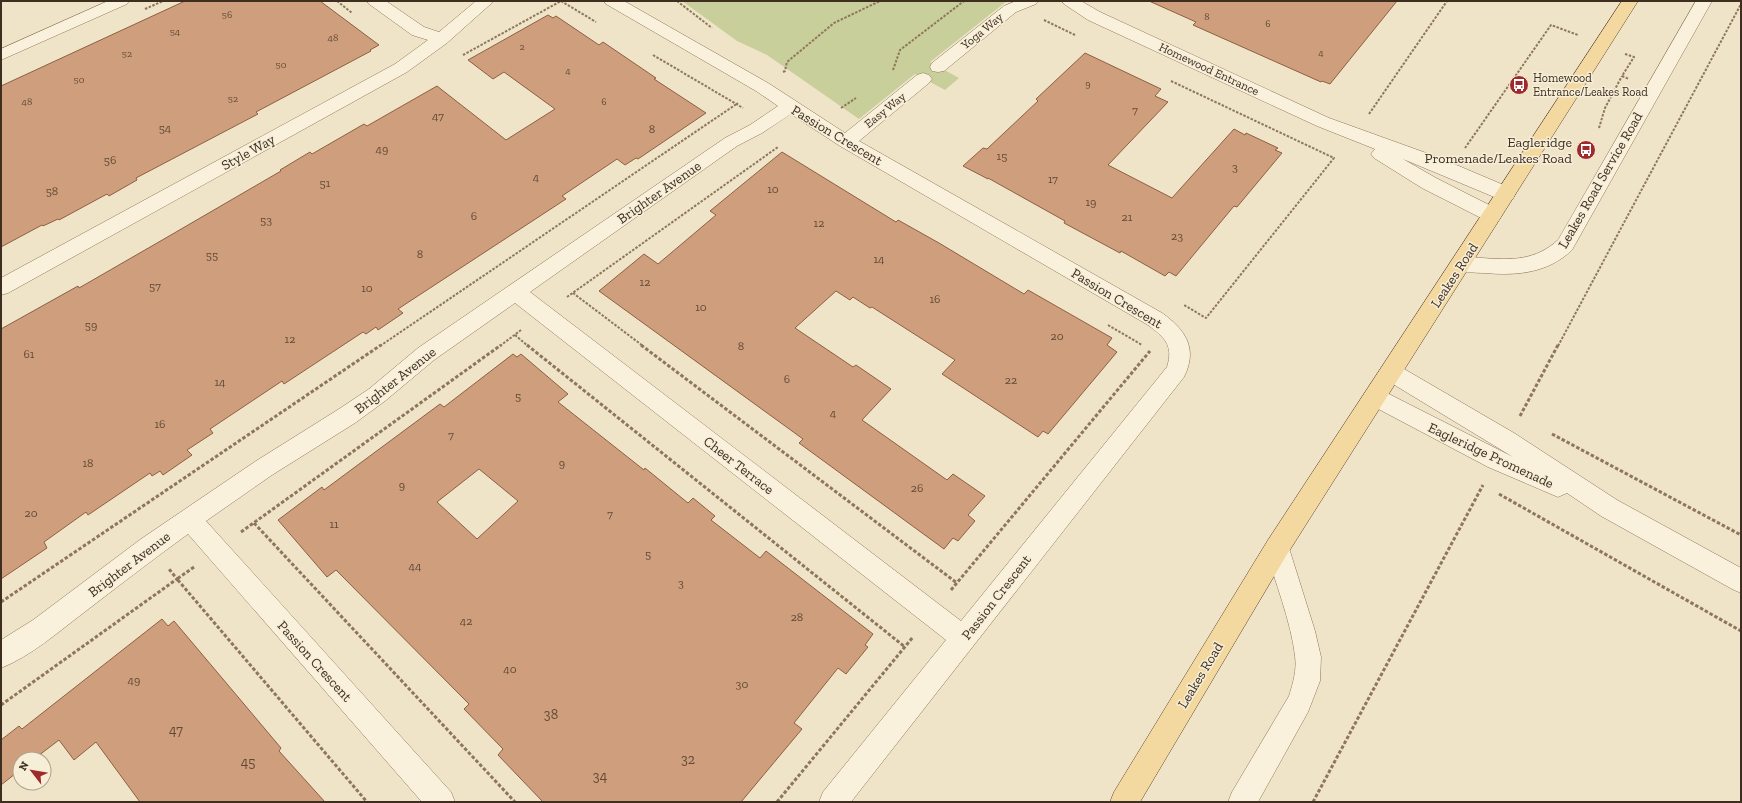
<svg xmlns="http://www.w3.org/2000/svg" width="1742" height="803" viewBox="0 0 1742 803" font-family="'Zilla Slab',serif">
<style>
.green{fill:#c9cf9b}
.building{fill:#cf9f7d;stroke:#8d5f41;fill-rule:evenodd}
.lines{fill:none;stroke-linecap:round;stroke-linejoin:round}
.minor-casing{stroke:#8d765c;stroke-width:1}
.major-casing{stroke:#5b4430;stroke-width:1}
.path-far1{stroke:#8d765c;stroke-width:2;stroke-dasharray:2.5 1.5;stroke-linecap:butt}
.path{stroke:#8d765c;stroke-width:3;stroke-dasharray:3.5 2;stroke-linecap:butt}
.minor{fill:#faf1dc;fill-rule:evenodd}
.major{fill:#f3d9a0;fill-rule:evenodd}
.labels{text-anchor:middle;stroke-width:3;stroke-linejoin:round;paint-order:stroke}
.far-number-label{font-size:10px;fill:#624a37}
.far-street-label{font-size:12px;fill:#3d2e20;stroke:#f7eed8}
.far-poi-label{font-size:12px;fill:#3d2e20;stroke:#f7eed8;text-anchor:start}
.number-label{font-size:12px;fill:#624a37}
.street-label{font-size:14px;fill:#3d2e20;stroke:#f7eed8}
.poi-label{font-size:14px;fill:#3d2e20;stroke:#f7eed8;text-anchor:end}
.near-number-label{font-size:14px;fill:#624a37}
</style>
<rect width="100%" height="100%" fill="#f0e4c8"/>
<path class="green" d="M682,1H1007L930,62L959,78L945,90L915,74L859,119L767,55L737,41Z"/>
<path class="building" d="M185,1H320L379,45L370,50L371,51L256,112L258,114L136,178L137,180L109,196L107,194L59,220L58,219L43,226L42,225L1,247V86Z
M1149,1H1397L1330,84L1322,81L1321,82L1193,25L1196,22Z
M548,15L553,18L556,16L599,45L603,42L656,78L654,79L706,113L638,159L636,158L625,165L617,159L562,196L566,199L398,309L403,313L378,330L376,327L366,334L363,332L284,384L282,381L210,429L213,433L187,450L192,455L163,475L160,471L152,476L150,473L88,515L86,512L44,542L47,548L1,579V329L78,286L79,288L164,239L281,171L280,170L310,152L312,154L364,124L367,126L437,86L506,140L555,109L504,72L493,79L468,60Z
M1085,53L1161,89L1155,96L1168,102L1108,165L1172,198L1234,129L1245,135L1246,133L1278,148L1275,150L1282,153L1237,207L1234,206L1176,276L1169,272L1165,276L1121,251L1120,253L1064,223L1065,221L988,178V179L963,166L983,148L987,149L1038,101L1036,99Z
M782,152L896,222L898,220L939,243L1024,294L1028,290L1112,338L1107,345L1117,352L1048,434L1043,431L1038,437L942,374L955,360L872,307L870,308L853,297L850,300L836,291L795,328L853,367L856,365L891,389L862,420L947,480L953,474L985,496L968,515L975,521L958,541L953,538L944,549L799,443L803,439L599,291L644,254L658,264L716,215L710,211Z
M513,354L517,357L521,354L568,394L558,402L644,470L645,468L688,503L693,498L715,516L711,520L760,558L766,551L873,634L865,645L868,647L846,674L838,668L794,723L802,729L741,802H543L498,755L503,749L464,709L469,704L336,570L327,577L278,520L322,487L324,490L440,404L444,407ZM479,469L518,501L477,539L437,502Z
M162,619L168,626L174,621L281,748L279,751L325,802H140L96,742L74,760L59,740L34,759H20V770L1,785V740L19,726L22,729Z"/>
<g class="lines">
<g class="minor-casing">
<path id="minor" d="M108,1H129L127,4L1,60V49Z
M367,1H386L424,27L439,32L476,1H494L447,43L407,72L8,293L1,295V278L395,64L428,40L412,35L369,4Z
M604,1H624L768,83L845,133L917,75L923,73L929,75L932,79L929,83L859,141L1162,313C1186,330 1198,349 1184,377L851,802H819L823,792L946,640L515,303L434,360L385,401L355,423L272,475L206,521L451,792L455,802H422L188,534C152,560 117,587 82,614C57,633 31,656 1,668V640L33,620L141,539L256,461L339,409L369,389L418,348L725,138L750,125L778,106L756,91L606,4ZM791,114L840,146L1148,325C1164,337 1174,345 1167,367L961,621L530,292L737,146L762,133Z
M1016,1H1038L1036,4L1016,12L944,71L938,72L932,71L930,67L932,63L1004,6Z
M1062,1H1081L1100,12L1329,118L1440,158L1513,189L1515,194L1513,199L1506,201L1499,199L1403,159L1436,178L1499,210L1502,215L1499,220L1492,222L1485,220L1422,188L1374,158L1371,154L1375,149L1317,126L1088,20L1064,4Z
M1696,1H1712L1572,250C1548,273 1517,276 1485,273C1474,273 1464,272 1454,269L1451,264L1454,259C1463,256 1472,257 1482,258C1512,260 1535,261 1558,240Z
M1391,363L1399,366L1514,433L1617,500L1741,568V593L1732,589L1601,516L1567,493L1558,497L1488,467L1367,403L1364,397L1367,391L1375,388L1383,391L1513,457L1383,378L1380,372L1383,366Z
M1277,537L1286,540L1289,548L1315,631L1321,657L1320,681L1308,712L1258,802H1228L1232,792L1289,696C1293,683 1297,670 1295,656C1291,622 1275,581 1265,548L1268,540Z"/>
</g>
<g class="major-casing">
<path id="major" d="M1622,1H1638L1286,556L1140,802H1110L1114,792L1268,540Z"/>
</g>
<path class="path-far1" d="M337,1L352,13
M561,1L596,22
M677,1L712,28
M145,9L163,1
M1044,20L1075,35
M1625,54L1634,57L1622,76L1629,79
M463,55L561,1
M653,55L743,108
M893,70L900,50L964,1
M783,72L785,71L787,62L834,23L880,1
M1171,81L1334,158L1206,318L1184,305
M841,108L856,98
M1369,114L1447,1
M1599,128L1605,108L1622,76
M1465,148L1551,25L1578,35
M573,293L643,346
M567,297L778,147
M1108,325L1142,345
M515,335L528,346
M380,346L738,103
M500,346L521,330
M1558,346L1741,4"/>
<path class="path" d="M527,345L905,647
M641,345L957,583
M1520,416L1558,345
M1552,434L1741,535
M1499,494L1741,631
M254,523L515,802
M241,532L501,345
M194,567L177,579L367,802
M951,590L1150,351
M1,602L381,345
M1,705L177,579L169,569
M777,802L913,637
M1313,802L1483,485"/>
<use href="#minor" class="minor"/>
<use href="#major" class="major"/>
</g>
<defs>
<g id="bus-disc" transform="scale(1)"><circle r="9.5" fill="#9e2a2b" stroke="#f7eed8"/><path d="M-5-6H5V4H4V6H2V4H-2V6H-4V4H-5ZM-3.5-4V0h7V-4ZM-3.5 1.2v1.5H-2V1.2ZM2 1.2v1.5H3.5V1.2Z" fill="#fff"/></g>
</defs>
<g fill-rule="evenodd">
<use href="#bus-disc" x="1519" y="85"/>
<use href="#bus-disc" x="1586" y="150"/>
</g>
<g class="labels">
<g class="far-number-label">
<text x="227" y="18">56</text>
<text x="1207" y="20">8</text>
<text x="1268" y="27">6</text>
<text x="175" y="35">54</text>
<text x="333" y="41">48</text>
<text x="522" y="50">2</text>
<text x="1321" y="56">4</text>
<text x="127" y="57">52</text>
<text x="281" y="68">50</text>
<text x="568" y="74">4</text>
<text x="79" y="83">50</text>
<text x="1088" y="87">9</text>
<text x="233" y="102">52</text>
<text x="27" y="105">48</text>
<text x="604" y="105">6</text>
</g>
<g class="far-street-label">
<text transform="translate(982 31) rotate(-39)" y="4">Yoga Way</text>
<text transform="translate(1209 69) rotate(25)" y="4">Homewood Entrance</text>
<text transform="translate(885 110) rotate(-39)" y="4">Easy Way</text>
</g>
<g class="far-poi-label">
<text x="1533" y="82">Homewood<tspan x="1533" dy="14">Entrance/Leakes Road</tspan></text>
</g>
<g class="number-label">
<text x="1135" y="114">7</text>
<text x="438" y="120">47</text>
<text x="165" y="132">54</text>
<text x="652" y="133">8</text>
<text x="382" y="153">49</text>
<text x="1002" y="160">15</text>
<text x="110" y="164">56</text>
<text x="1235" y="171">3</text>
<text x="536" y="181">4</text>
<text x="1053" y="183">17</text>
<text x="325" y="187">51</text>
<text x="773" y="193">10</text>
<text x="52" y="195">58</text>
<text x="1091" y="206">19</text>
<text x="474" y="220">6</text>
<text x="1127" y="221">21</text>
<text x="266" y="224">53</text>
<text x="819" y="227">12</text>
<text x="1177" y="240">23</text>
<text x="420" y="258">8</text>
<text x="212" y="259">55</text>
<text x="879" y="263">14</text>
<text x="645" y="286">12</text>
<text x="155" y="290">57</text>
<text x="367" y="292">10</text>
<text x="935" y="303">16</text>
<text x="701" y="311">10</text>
<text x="91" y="329">59</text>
<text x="1057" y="340">20</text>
<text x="290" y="343">12</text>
<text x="741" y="350">8</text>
<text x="29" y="358">61</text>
<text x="787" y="383">6</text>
<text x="1011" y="384">22</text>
<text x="220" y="386">14</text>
<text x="518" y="400">5</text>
<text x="833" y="417">4</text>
<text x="160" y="428">16</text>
<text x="451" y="439">7</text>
<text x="88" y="467">18</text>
<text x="562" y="467">9</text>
<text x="402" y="489">9</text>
<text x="917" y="492">26</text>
<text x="31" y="517">20</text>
<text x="610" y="518">7</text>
<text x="334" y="528">11</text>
<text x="648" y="558">5</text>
<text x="415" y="570">44</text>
<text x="681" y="587">3</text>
<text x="797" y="621">28</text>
<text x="466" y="625">42</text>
<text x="510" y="673">40</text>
<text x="134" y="684">49</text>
<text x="742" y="688">30</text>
</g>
<g class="street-label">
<text transform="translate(837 135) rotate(31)" y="5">Passion Crescent</text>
<text transform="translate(248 152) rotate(-29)" y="5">Style Way</text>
<text transform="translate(1600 180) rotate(-60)" y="5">Leakes Road Service Road</text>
<text transform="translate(659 192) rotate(-35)" y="5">Brighter Avenue</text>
<text transform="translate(1454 275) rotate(-57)" y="5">Leakes Road</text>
<text transform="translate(1117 298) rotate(31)" y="5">Passion Crescent</text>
<text transform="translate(395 380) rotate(-38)" y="5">Brighter Avenue</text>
<text transform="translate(1491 455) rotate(25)" y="5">Eagleridge Promenade</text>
<text transform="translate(739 465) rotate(38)" y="5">Cheer Terrace</text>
<text transform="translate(129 564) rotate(-37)" y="5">Brighter Avenue</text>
<text transform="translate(996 597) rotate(-52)" y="5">Passion Crescent</text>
<text transform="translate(315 661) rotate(48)" y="5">Passion Crescent</text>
<text transform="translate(1200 675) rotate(-59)" y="5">Leakes Road</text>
</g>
<g class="poi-label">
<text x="1572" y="147">Eagleridge<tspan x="1572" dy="16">Promenade/Leakes Road</tspan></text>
</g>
<g class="near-number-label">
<text x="551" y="719">38</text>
<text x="176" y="735">47</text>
<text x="688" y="764">32</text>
<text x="248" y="767">45</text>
<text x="600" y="781">34</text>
</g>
</g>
<rect width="1742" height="803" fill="none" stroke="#3d2e20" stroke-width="4"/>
<g transform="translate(32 771) rotate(301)"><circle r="19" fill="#f7eed8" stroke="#ada18e"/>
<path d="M0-3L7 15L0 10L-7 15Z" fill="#9e2a2b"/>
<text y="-6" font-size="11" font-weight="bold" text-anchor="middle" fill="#3d2e20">N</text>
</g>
</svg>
